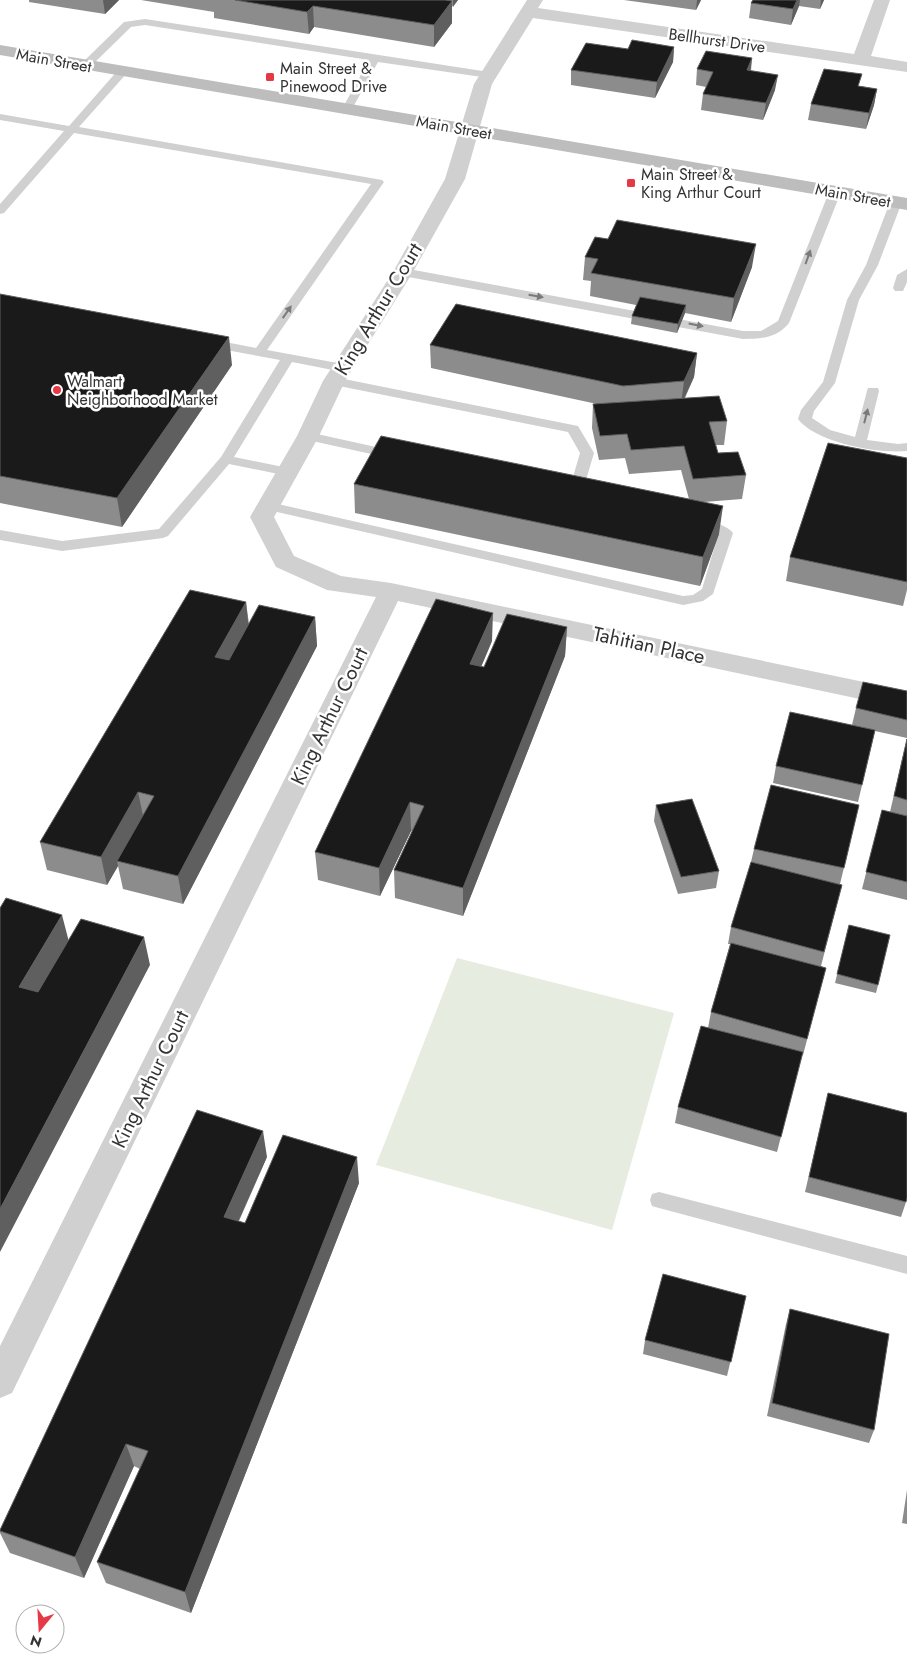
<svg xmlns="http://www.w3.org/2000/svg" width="907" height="1669" viewBox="0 0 907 1669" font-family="Jost,sans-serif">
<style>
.green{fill:#e6ecdf}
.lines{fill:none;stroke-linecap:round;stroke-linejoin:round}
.service{fill:#d0d0d0;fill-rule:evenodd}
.minor{fill:#d0d0d0;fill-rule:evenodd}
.secondary{fill:#bdbdbd;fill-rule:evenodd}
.wall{fill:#8c8c8c}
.shaded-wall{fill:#5f5f5f}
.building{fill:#1a1a1a;stroke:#5f5f5f}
.oneway{fill:#7a7a7a}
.poi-dot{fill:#e63946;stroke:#fff;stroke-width:2}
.labels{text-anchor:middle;stroke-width:5;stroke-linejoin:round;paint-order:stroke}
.far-street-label{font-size:16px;fill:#333;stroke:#fff}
.far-poi-label{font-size:16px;fill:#333;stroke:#fff;text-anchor:start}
.street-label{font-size:20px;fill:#333;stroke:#fff}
</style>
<rect width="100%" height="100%" fill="#fff"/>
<path class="green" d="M457,958L674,1013L612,1230L376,1165Z"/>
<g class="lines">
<path class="service" d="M145,19L489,72L494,75L489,78L378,62L352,109L347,112L342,109L369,60L145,25L131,27L90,67H82L81,65L82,63L124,22Z
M123,68L128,71L127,73L79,127L382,180L384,182L267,350L343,364L349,368L343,372L292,362L234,457L293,469L295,472L293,475L288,476L229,464L168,536L163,538L62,551L0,540V530L62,541L159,529L221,457L280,360L210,347L204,343L210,339L256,348L371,184L74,133L4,213L0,214V204L64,131L0,120V114L69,126L119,69Z
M835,189L841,192L789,323C777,338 761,339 743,339L403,276L397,272L403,268L743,331H761L778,321L829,192Z
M896,199L902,202L878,265L859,300L835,383L814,411L812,418L830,430L855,437L867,391L868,388H878L879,391L867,440L898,444L907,443V451C879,454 816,443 798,419L801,410L823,382L847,300L866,265L890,202Z
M907,269V282L903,291H895L893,288L897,275Z
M334,377L578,426L594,453L586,480C581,487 567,491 559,489L557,486L559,483L573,477L580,453L568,432L329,384L328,381L329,378Z
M308,432L394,451L401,455L394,459L303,439L301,436L303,433Z
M269,502L683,596L693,595L702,589L718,535L695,528L693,525L695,522C705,519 727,524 733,533L713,594L703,601L683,605L264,509L262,506L264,503Z
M659,1192L907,1256V1274L659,1208L652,1206L650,1200L652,1194Z"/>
<path class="minor" d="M527,0H543L538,8L854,54L874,0H890L871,56L907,62V72L533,18L492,84L465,179L413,272L345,381L319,436L274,517L294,556L341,576L391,583L907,691V709L398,601L12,1393L0,1398V1346L376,597L327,590L276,567L250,517L297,436L323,381L393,272L445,179L474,84Z"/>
<path class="secondary" d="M0,45L907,198V210L0,55Z"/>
</g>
<path class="wall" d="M29,0H119L105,14L29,2Z
M141,0H458L452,7V23L434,47L314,27L309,34L214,18V12Z
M624,0H701L696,10Z
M753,0H824L820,9L799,6L791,25L749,18L751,3Z
M674,47L673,62L655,98L571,85V70Z
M752,58L751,71L775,90L763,120L701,110L703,94L706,87L696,85L697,69Z
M860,86L877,89L874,105L866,129L808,120L811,104Z
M585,257L752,267L731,322L685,313L677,333L631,324L632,316L636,305L590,296L591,281L583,280Z
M0,294L232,365L122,527L0,503Z
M430,345L697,353L694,377L685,398L727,421L724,445H716L718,453L746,475L742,499L704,502L719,534L700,586L355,513L354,484L689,499L681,470L629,474L625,458L599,460L592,428L593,404H597L431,368Z
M907,458V590L903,606L786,581L790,557Z
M246,602L249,624L315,617L317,646L183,904L123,889L118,866L107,885L47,870L40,842Z
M567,627L565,656L463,916L395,898L394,870L412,831H411L380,896L318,880L315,852L492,641L481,667H484Z
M907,691V738L875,731L858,802L773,783L776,766L852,725L856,708Z
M907,738V900L862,889L882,810L890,812Z
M656,805L719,871L716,888L678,894L654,821Z
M859,805L840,884L842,885L821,966L826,968L803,1055L802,1054L777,1152L675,1123L678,1107L708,1028L711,1012L730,944H728L731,927L751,862L754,849Z
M849,925L878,985L876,993L835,983Z
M828,1093L906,1202L901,1217L805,1192Z
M267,1157L239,1221L245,1223L359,1183L191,1613L106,1583L97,1562L140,1469L134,1466L84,1578L10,1553L0,1533V1530Z
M746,1296L727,1376L643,1354L645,1340Z
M790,1309L874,1430L869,1443L767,1416L786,1324Z
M907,1490V1524L902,1523Z"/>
<path class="shaded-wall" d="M103,0H119L105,14Z
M453,0H458L453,7Z
M697,0H701L696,10Z
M797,0H800L799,6L791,25L793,9Z
M821,0H824L820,9Z
M452,1V23L434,47V25Z
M313,6L314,27L309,34L307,12Z
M674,47L673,62L655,98L657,82Z
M752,58L750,74L747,70Z
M778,75L775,90L763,120L766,103Z
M877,89L874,105L866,129L869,113Z
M756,244L752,267L731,322L734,298Z
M686,305L685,313L677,333L678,324Z
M229,337L232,365L122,527L117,498Z
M697,353L694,377L681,405L684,381Z
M723,506L719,534L700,586L703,557Z
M246,602L249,631L218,686L215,657Z
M493,613L492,641L470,693V664Z
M315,617L317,646L183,904L178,876Z
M567,627L565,656L463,916V888Z
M138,792L144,820L117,861L118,866L107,885L101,857Z
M410,802L411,831L380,896L379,868Z
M62,915L69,942L27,1014L19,987Z
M144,937L150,965L0,1252V1209Z
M263,1131L267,1157L229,1242L224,1217Z
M357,1157L359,1183L191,1613L185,1592Z
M126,1444L134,1466L84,1578L75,1557Z"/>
<path class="building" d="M235,0H445L452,1L434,25L313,6L307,12Z
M753,0H797L793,9L751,3Z
M632,40L674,47L657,82L571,70L586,43L628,49Z
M706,51L752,58L747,70L778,75L766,103L703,94L713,72L697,69Z
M824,69L862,74L858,86L877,89L869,113L811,104Z
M617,220L756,244L734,298L591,273L598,259L585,257L595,237L608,239Z
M0,294L229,337L117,498L0,476Z
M640,297L686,305L678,324L632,316Z
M456,304L697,353L684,381L623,386L430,345Z
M719,396L727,421L709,422L718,453L738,452L746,475L693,479L684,446L631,450L627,434L600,436L593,404Z
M381,436L723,506L703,557L354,484Z
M828,443L907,458V582L790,557Z
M190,590L246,602L215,657L229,660L259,605L315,617L178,876L117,861L154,796L138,792L101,857L40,842Z
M436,599L493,613L470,664L484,667L507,614L567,627L463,888L394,870L424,806L410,802L379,868L315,852Z
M863,682L907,691V720L856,708Z
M790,712L875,730L862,785L776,766Z
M907,739V800L894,796Z
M771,785L859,805L844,868L754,849Z
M692,799L719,871L681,877L656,805Z
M882,810L907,816V882L866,872Z
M751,862L842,885L824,952L731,927Z
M6,898L62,915L19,987L38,992L81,919L144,937L0,1209V908Z
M849,925L890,935L878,985L837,974Z
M731,943L826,968L807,1039L711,1012Z
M701,1026L803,1052L781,1137L678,1107Z
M828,1093L907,1113V1198L906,1202L809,1177Z
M197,1110L263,1131L224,1217L245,1223L283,1135L357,1157L185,1592L97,1562L148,1451L126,1444L75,1557L0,1531V1530Z
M663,1274L746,1296L731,1362L645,1340Z
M790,1309L889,1334L874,1430L772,1403Z"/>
<defs><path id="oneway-solid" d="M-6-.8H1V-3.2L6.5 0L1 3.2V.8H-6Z" transform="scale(1.25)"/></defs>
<g class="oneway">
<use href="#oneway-solid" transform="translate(808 257) rotate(-70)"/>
<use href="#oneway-solid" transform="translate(536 296) rotate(10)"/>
<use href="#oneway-solid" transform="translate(287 312) rotate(-55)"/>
<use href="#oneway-solid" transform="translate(696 325) rotate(11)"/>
<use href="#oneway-solid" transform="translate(866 416) rotate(-76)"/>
</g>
<g class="poi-dot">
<rect x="265" y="72" width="10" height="10" rx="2.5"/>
<rect x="626" y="178" width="10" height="10" rx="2.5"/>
<circle cx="57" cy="390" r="5"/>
</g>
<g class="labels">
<g class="far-street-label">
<text transform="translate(717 40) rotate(8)" y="6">Bellhurst Drive</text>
<text transform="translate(54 60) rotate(10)" y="6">Main Street</text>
<text transform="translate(454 127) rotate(10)" y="6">Main Street</text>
<text transform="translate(853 195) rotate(10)" y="6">Main Street</text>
</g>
<g class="far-poi-label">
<text x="280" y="74">Main Street &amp;<tspan x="280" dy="18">Pinewood Drive</tspan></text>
<text x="641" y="180">Main Street &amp;<tspan x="641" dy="18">King Arthur Court</tspan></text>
<text x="67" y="387">Walmart<tspan x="67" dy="18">Neighborhood Market</tspan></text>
</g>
<g class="street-label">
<text transform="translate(378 309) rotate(-59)" y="7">King Arthur Court</text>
<text transform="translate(649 645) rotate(12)" y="7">Tahitian Place</text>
<text transform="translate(329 716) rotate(-64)" y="7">King Arthur Court</text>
<text transform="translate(150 1079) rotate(-64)" y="7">King Arthur Court</text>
</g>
</g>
<g transform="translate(40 1629) rotate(198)"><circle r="24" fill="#ffffff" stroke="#adadad"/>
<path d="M0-4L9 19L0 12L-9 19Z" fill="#e63946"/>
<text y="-8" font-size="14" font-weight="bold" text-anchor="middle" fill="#333333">N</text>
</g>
</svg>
